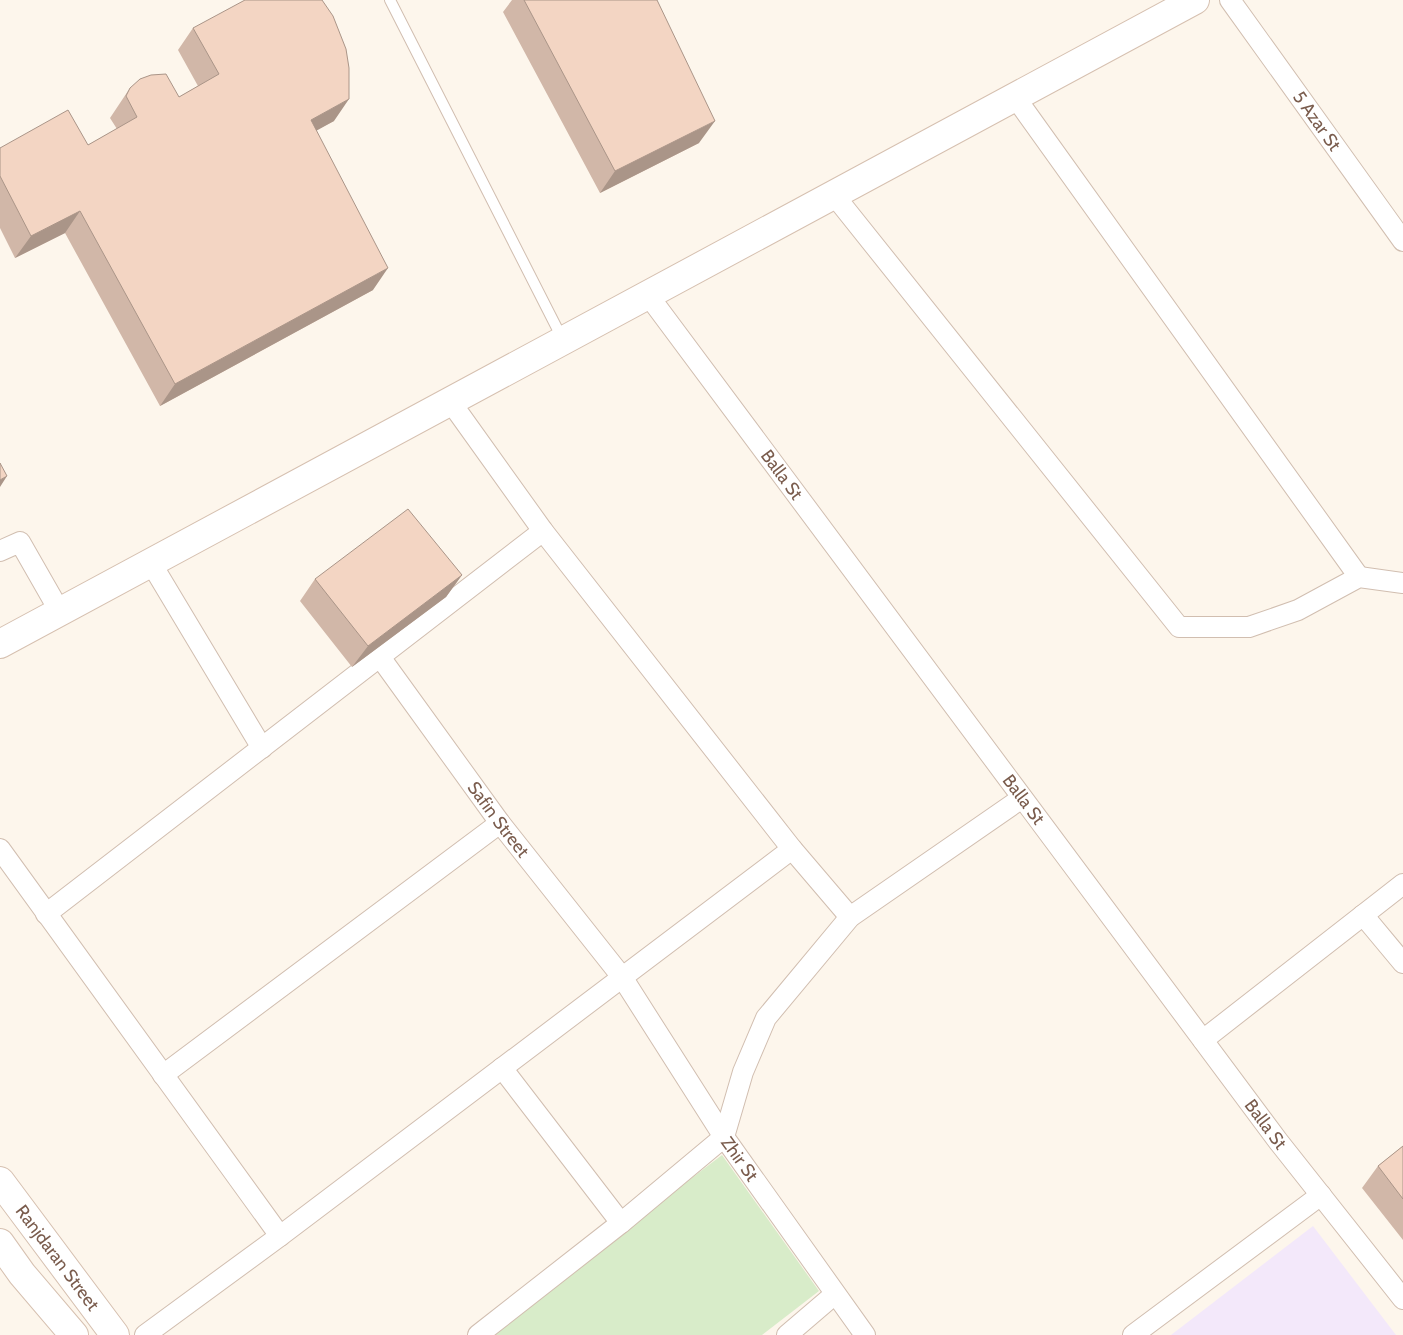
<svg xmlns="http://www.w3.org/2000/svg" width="1403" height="1335" viewBox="0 0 1403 1335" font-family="Cabin,sans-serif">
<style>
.education{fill:#f3e8fa}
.green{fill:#d8ecc9}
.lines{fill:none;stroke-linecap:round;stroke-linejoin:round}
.lane-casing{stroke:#d1beb0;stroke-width:12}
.street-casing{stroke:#d1beb0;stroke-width:22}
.secondary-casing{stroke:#d6c0b0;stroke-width:30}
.lane{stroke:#fff;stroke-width:10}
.street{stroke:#fff;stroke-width:20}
.secondary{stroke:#fff;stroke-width:28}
.wall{fill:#d1b7a8}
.shaded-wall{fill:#aa9588}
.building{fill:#f3d5c3;stroke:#aa9588}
.labels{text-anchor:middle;stroke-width:4;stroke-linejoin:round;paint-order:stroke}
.street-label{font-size:18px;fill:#7a5c4d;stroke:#fffaf3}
</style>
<rect width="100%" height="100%" fill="#fdf6ec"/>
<path class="education" d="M1313,1226L1396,1335H1171Z"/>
<path class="green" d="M722,1155L819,1291L762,1335H485Z"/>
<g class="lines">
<g class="lane-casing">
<path id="lane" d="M390,0L563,340"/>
</g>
<g class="street-casing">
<g id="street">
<path id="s1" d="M1230,0L1403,241"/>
<path d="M1015,97L1359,577"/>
<path d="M834,195L1179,627H1249L1298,610L1359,577L1403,583"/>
<path id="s2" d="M648,295L1278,1141L1403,1299"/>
<path d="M450,401L543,531L792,849L850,917"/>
<path d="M0,551L20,542L60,612"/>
<path d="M151,563L262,748"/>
<path id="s3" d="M380,657L500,823L622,977L724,1137L865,1335"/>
<path d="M0,849L280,1236"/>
<path d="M46,914L543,531"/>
<path d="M1363,915L1403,963"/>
<path d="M1203,1040L1403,884"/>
<path d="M502,1068L621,1223"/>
<path d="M163,1075L500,823"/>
<path d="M145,1335L280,1236L792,849"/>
<path d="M478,1335L621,1223L724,1137L743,1072L766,1018L850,917L1022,798"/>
<path d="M787,1335L835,1294"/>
<path d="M1133,1335L1321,1195"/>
</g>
</g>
<g class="secondary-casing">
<g id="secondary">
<path d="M0,644L1195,0"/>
<path id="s4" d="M0,1181L115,1335"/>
<path d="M0,1243L22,1274L74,1335"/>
</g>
</g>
<use href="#lane" class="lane"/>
<use href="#street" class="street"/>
<use href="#secondary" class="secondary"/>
</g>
<path class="wall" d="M512,0H657L699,143L600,193L503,12Z
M193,28L334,121L316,130L373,290L160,406L65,233L15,258L0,228V148L88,145L117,129L110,118L130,88L179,97L198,86L178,50Z
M462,575L446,597L352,667L300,601L315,579Z
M1403,1146V1240L1362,1188L1378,1166Z"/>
<path class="shaded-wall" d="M349,99L334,121L296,142L311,120Z
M715,121L699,143L600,193L615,171Z
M80,211L65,233L15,258L31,236Z
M388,268L373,290L160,406L175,384Z
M7,476L0,487V480Z
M462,575L446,597L352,667L368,646Z"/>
<path class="building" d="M245,0H322L333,16L346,49L349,68V99L311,120L388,268L175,384L80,211L31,236L0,176V148L68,110L88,145L137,117L126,96L130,88L140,79L151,75L166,74L179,97L219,74L193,28Z
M524,0H657L715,121L615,171Z
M0,463L7,476L0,480Z
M408,509L462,575L368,646L315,579Z
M1403,1146V1199L1378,1166Z"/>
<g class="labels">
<g class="street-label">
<text dy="6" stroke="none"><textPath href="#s1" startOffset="149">5 Azar St</textPath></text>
<text dy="6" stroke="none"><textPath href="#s2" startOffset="224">Balla St</textPath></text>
<text dy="6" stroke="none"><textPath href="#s2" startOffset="629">Balla St</textPath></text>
<text dy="6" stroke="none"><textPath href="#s3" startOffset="201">Safin Street</textPath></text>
<text dy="6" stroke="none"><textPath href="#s2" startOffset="1034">Balla St</textPath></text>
<text dy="6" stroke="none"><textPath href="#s3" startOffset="618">Zhir St</textPath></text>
<text dy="6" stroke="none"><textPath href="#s4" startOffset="96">Ranjdaran Street</textPath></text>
</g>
</g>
</svg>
